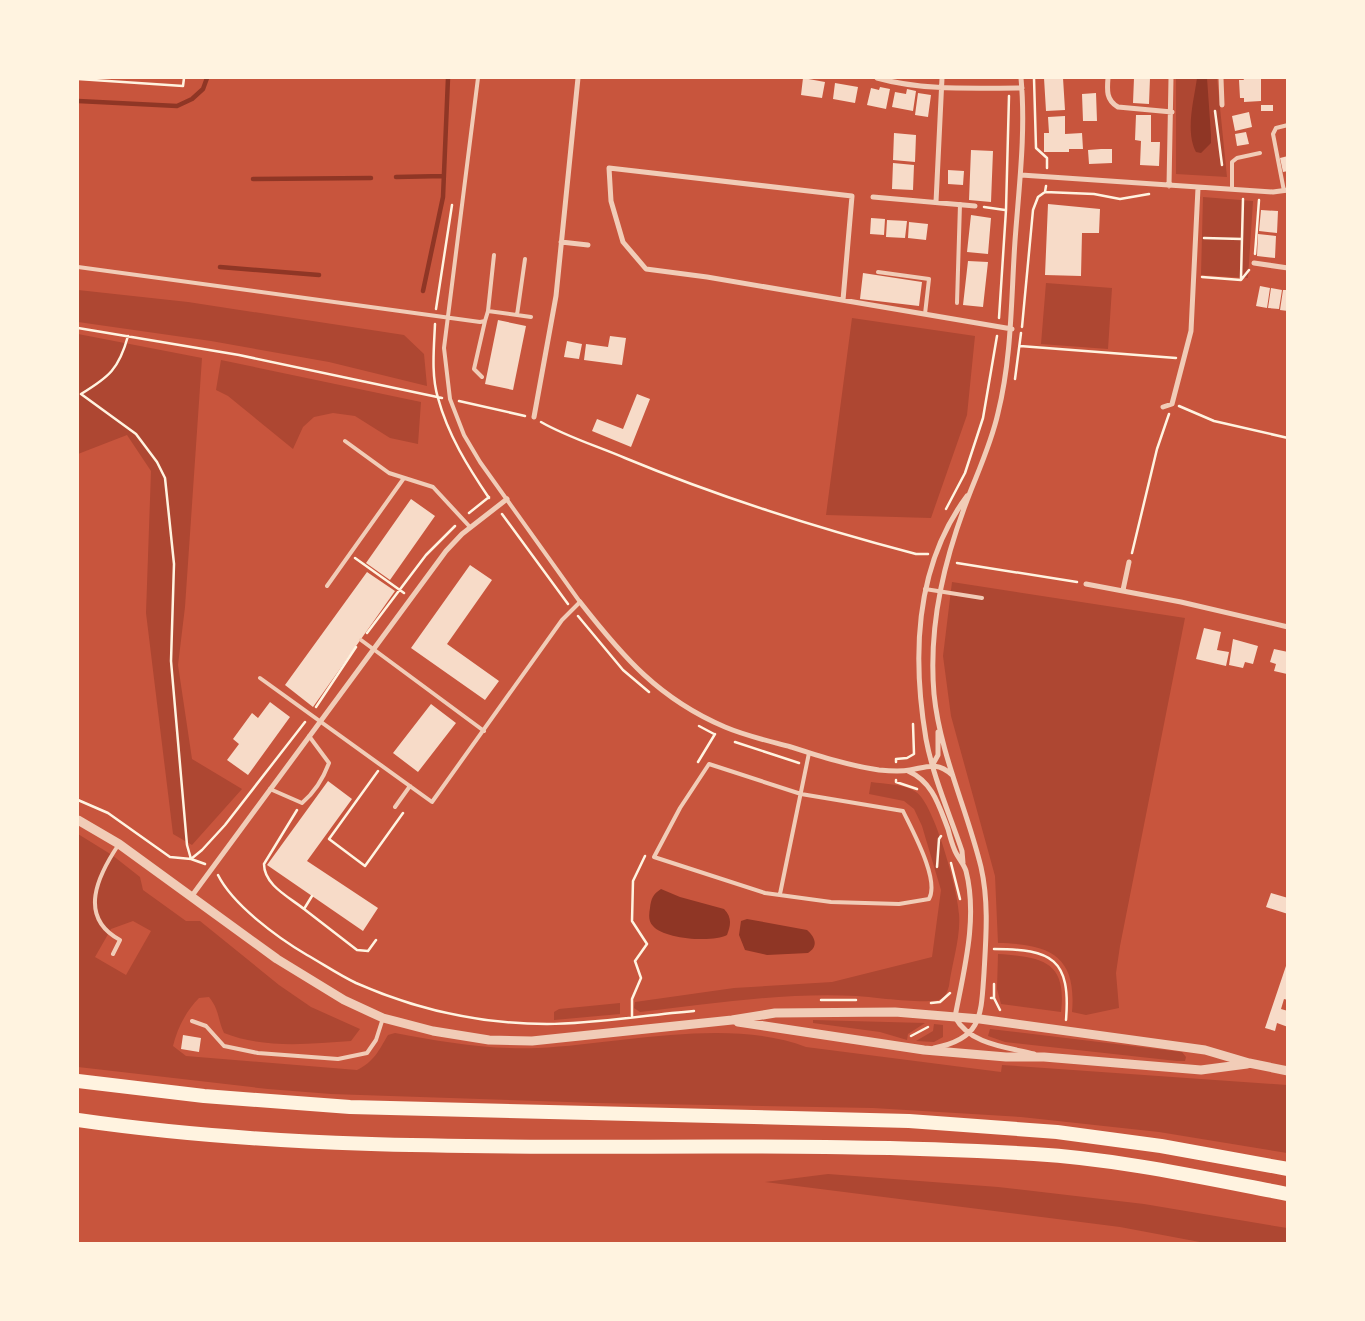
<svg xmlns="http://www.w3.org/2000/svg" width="1365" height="1321" viewBox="0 0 1365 1321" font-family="'Sofia Sans Condensed',sans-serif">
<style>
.green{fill:#ae4732;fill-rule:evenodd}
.water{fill:#8f3625}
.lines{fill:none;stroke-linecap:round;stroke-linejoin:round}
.stream{stroke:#8f3625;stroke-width:4.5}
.building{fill:#f7dbc8}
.path{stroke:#fff3e0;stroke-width:2.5}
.service{stroke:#f1ccb7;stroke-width:4}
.minor{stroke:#f1ccb7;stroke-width:5}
.tertiary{stroke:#f1ccb7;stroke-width:9}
.trunk{stroke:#fff3e0;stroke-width:14}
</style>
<rect width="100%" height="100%" fill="#c8553d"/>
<path class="green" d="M1176,78H1217L1227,177L1176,174Z
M1203,197L1253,201L1248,278L1201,275Z
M1046,283L1112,288L1108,349L1041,344Z
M78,290L188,302L404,335L424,354L427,386L329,362L211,341L78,322Z
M852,318L975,336L967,415L931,518L826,515Z
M78,334L202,358L185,607L178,665L192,759L242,789L192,845L173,834L146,613L151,471L127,435L78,454Z
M221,360L421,402L418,444L390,438L355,416L333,413L314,417L303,427L293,449L228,396L216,390Z
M952,582L1185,618L1120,946L1116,973L1119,1008L1086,1015L1072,1012C1077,955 1049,944 998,943L995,876L951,716L943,656Z
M871,782C885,784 904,784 916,792C934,803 958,891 959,914C961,937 952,963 949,986C947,992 946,996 941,999C930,1005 872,997 857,996C785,992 711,1004 640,1012L634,1008L635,1002L734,988L832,982L932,957L941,890L922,826L914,809L904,801L869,794Z
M78,834L112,855L140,877L143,890L186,921H200L279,985L311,1007L360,1029L351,1041C309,1044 264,1049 224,1033C217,1018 220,1011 209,997L199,998C186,1011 177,1029 173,1046L186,1056L357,1070C374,1062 379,1050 388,1035L395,1033C443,1042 490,1050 538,1048C621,1044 728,1017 806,1047L1001,1072L1002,1065L1287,1085V1153L1159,1132L1021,1117L873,1108L598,1103L331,1094L268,1089L78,1067ZM133,921L151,931L126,975L95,957L111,929Z
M998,954C1042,957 1067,961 1061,1012L1001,1004L997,989Z
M620,1003V1014L554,1020V1012L559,1009Z
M813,1020L925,1023L908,1034L907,1040L880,1032L813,1023Z
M934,1024L943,1025V1037L934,1042L916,1041L933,1031Z
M990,1029L1182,1052L1186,1057L1185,1061H1177L1005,1042L988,1036Z
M828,1174L998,1187L1144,1204L1287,1228V1243H1205L1120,1227L765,1182Z"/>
<path class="water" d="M1197,78H1207L1211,135V143L1201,153L1196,152C1185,131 1194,100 1197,78Z
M661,889L680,897L724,909C732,917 731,925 727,935C713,943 663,939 653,926C648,921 649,914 650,908C651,899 653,894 661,889Z
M747,919L807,930C815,937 819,946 808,953L767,955L745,950L739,935L741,921Z"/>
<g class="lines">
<path class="stream" d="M78,101L177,106L192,99L203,89L207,78
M396,177L444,176
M253,179L371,178
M220,267L319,275
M423,291L443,197L448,78"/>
</g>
<path class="building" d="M803,78L825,82L822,98L801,95Z
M1044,78H1063L1065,110L1046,111Z
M1134,78H1150L1149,104L1133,103Z
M1243,78H1261V101L1244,102V98H1240L1239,80H1244Z
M835,83L858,87L855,103L833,99Z
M880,87L890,89L886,109L867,105L871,88L879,90Z
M907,89L916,91L913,111L892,107L895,92L906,94Z
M918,93L931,95L928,117L915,115Z
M1096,93L1097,121H1083L1082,94Z
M1261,105H1273V111H1261Z
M1249,112L1252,127L1235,131L1232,116Z
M1136,115H1151V142H1160L1159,166L1140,165L1141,141L1135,140Z
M1065,116V134L1082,133L1083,149H1069V152H1044V133H1049L1048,117Z
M1246,132L1249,144L1237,146L1235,134Z
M894,133L916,135L915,162L893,160Z
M1101,149H1112V163L1089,164L1088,150Z
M971,150L993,151L991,202L969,200Z
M1288,156V171L1283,172L1280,158Z
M893,163L914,165L913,190L892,189Z
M948,170L964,171L963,185L948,184Z
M1048,204L1100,209L1099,233H1082L1081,276L1045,275Z
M1261,210L1278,211L1277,233L1259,231Z
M971,215L991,218L988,254L967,252Z
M871,218L885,219L884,235L870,234Z
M887,220L907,221L905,238L886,237Z
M909,222L928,224L926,240L908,238Z
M1258,234L1276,236L1275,258L1257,256Z
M968,261L988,262L983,307L963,305Z
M863,273L922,282L919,306L860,299Z
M1260,286L1270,288L1267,308L1256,306Z
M1271,288L1282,290L1279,309L1268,308Z
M1283,290H1288V311L1280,310Z
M498,320L526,326L513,390L485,384Z
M610,336L626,338L622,365L584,360L586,344L608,347Z
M567,341L582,344L579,359L564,357Z
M637,394L650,399L631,447L592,431L597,419L623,429Z
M411,499L435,516L390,580L366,563Z
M470,565L492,580L447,644L499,681L485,700L411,648Z
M367,572L395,591L313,707L285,685Z
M1204,628L1221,632L1217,650L1229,652L1226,666L1196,659Z
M1233,639L1258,646L1253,664L1245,662L1243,668L1229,665Z
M1274,649L1288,652L1287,674L1274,671L1276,664L1270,662Z
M270,702L290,717L248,775L227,760L239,744L233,739L252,713L258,718Z
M431,704L456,723L418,772L393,753Z
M328,781L352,799L307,861L378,908L363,931L267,865Z
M1271,893L1288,898V914L1266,907Z
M1287,963L1288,1000L1284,999L1281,1009L1288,1011V1027L1277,1023L1275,1031L1265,1028Z
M183,1035L201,1038L199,1052L181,1049Z"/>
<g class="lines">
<path class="path" d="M1034,78L1036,148L1047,158V168
M78,79L183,86L184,78
M1215,111L1222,165
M1045,192L1094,194L1120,199L1149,194
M984,207L1005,210
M1204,238L1242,239
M1255,254L1259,200
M1202,277L1241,280L1249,270
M1241,278L1243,199
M436,309L452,205
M999,318L1006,210L1009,96
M435,324C434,348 431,375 438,398C448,435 468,467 489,498
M1022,327L1033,210L1038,197L1045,192L1046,186
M78,328L239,355L442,398
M128,336C119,369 109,377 81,394L136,434L157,462L165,478L174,564L171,661L187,845L191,859L202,850L225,825L305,722
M1020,346L1176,358
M1015,379L1021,333
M459,401L525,416
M1179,406L1214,421L1288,438
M541,422C567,437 597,446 625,458C719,497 817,528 916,554H928
M946,509L965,473L983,418L997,336
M469,513L489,497
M502,514L568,604
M1132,553L1157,449L1169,414
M355,558L404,593
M957,563L1077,582
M578,616L623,670L649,692
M367,633L426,555L455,526
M316,707L356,647
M699,726L714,734
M735,742L799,763
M698,762L715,734
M896,762V759L907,758L914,754L913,724
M378,771L329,839L365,866L403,813
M896,780V782L917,789
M78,800L108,813L170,857L191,859L205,864
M297,810L264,864C264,885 289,897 304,909L312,896
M951,863L960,899
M937,867L939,839L941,836
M218,875C233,905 278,938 307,955C323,964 339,975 356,983C417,1010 480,1024 547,1024C595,1024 645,1015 694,1011
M304,909L357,950L368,951L376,940
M994,949C1052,949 1071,959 1066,1020
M991,998H994L1000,1010
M994,998V984
M821,1000H856
M931,1003L940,1002L950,993
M632,1016V999L641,978L635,961L647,944L632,921L633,881L645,856
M911,1036L928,1027"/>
<path class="service" d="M1232,189V162L1237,158L1260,153
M1284,191L1273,134L1276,128L1288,125
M78,267L480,322L485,321L488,311L494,255
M878,272L929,279L925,314
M957,303L960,204
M488,311L531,317
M517,315L525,259
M482,377L474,369L485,321
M345,441L389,473L433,487L470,527
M327,586L404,478
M925,589L982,598
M361,640L484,731
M260,678L432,802L562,620L580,602L480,462L464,435L450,399L444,348L478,78
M709,764L801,794L903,811C912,830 940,880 929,899L899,904L831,902L765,893L654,857L680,808Z
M270,789L302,803C315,792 323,779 329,763L309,736
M395,807L410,786
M780,894L809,753
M113,954L120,940C77,917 98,875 119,844
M192,1021L206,1026L224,1046L258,1053L338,1059L367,1053L376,1040L383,1018"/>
<path class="minor" d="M877,78C923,91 975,88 1022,88
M1108,78C1107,90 1106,100 1118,107L1172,112
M1221,78L1222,105
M1021,175L1273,192L1288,190
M1169,186L1171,78
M873,197L975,206
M936,202L942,78
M561,242L588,245
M1254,263L1288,268
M843,300L852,196L609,168L611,201L623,242L646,269L707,277L1012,329
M1163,407L1172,404L1191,331L1198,188
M534,417L556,296L578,78
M1086,584L1181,602L1288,627
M1123,590L1129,562
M580,602C623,657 659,699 725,727C746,736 769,741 791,747C819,756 850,766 879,770C889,771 900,772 910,770C927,767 937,761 952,775
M933,764L938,755V732
M908,771C933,782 939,806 948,829C950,837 952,844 955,851C958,858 964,864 966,871C978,918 964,970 955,1017C970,1045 1007,1047 1034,1054
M963,863L962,851C950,815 933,777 926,739C912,656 915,566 967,496
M191,897L446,551L462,534L507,499
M934,1048C982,1039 981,1016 984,973C986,938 989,902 981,867C967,809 940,754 934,694C928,623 945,556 971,490C981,465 992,440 998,413C1012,356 1011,299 1015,241C1019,186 1026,132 1021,78"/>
<path class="tertiary" d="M78,820L119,844L277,959L344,1000L383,1018L433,1031L489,1040L532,1041L732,1020L775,1013L895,1012L980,1019L1205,1050L1249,1063L1288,1071
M738,1022L924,1050L1006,1057H1044L1201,1070L1247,1064"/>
<path class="trunk" d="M78,1081L204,1096L350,1107L909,1121L1057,1132L1161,1146L1288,1169
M78,1120C395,1166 715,1134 1034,1154C1119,1159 1204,1178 1288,1194"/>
</g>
<rect width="1365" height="1321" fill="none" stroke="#fff3e0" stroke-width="158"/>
</svg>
